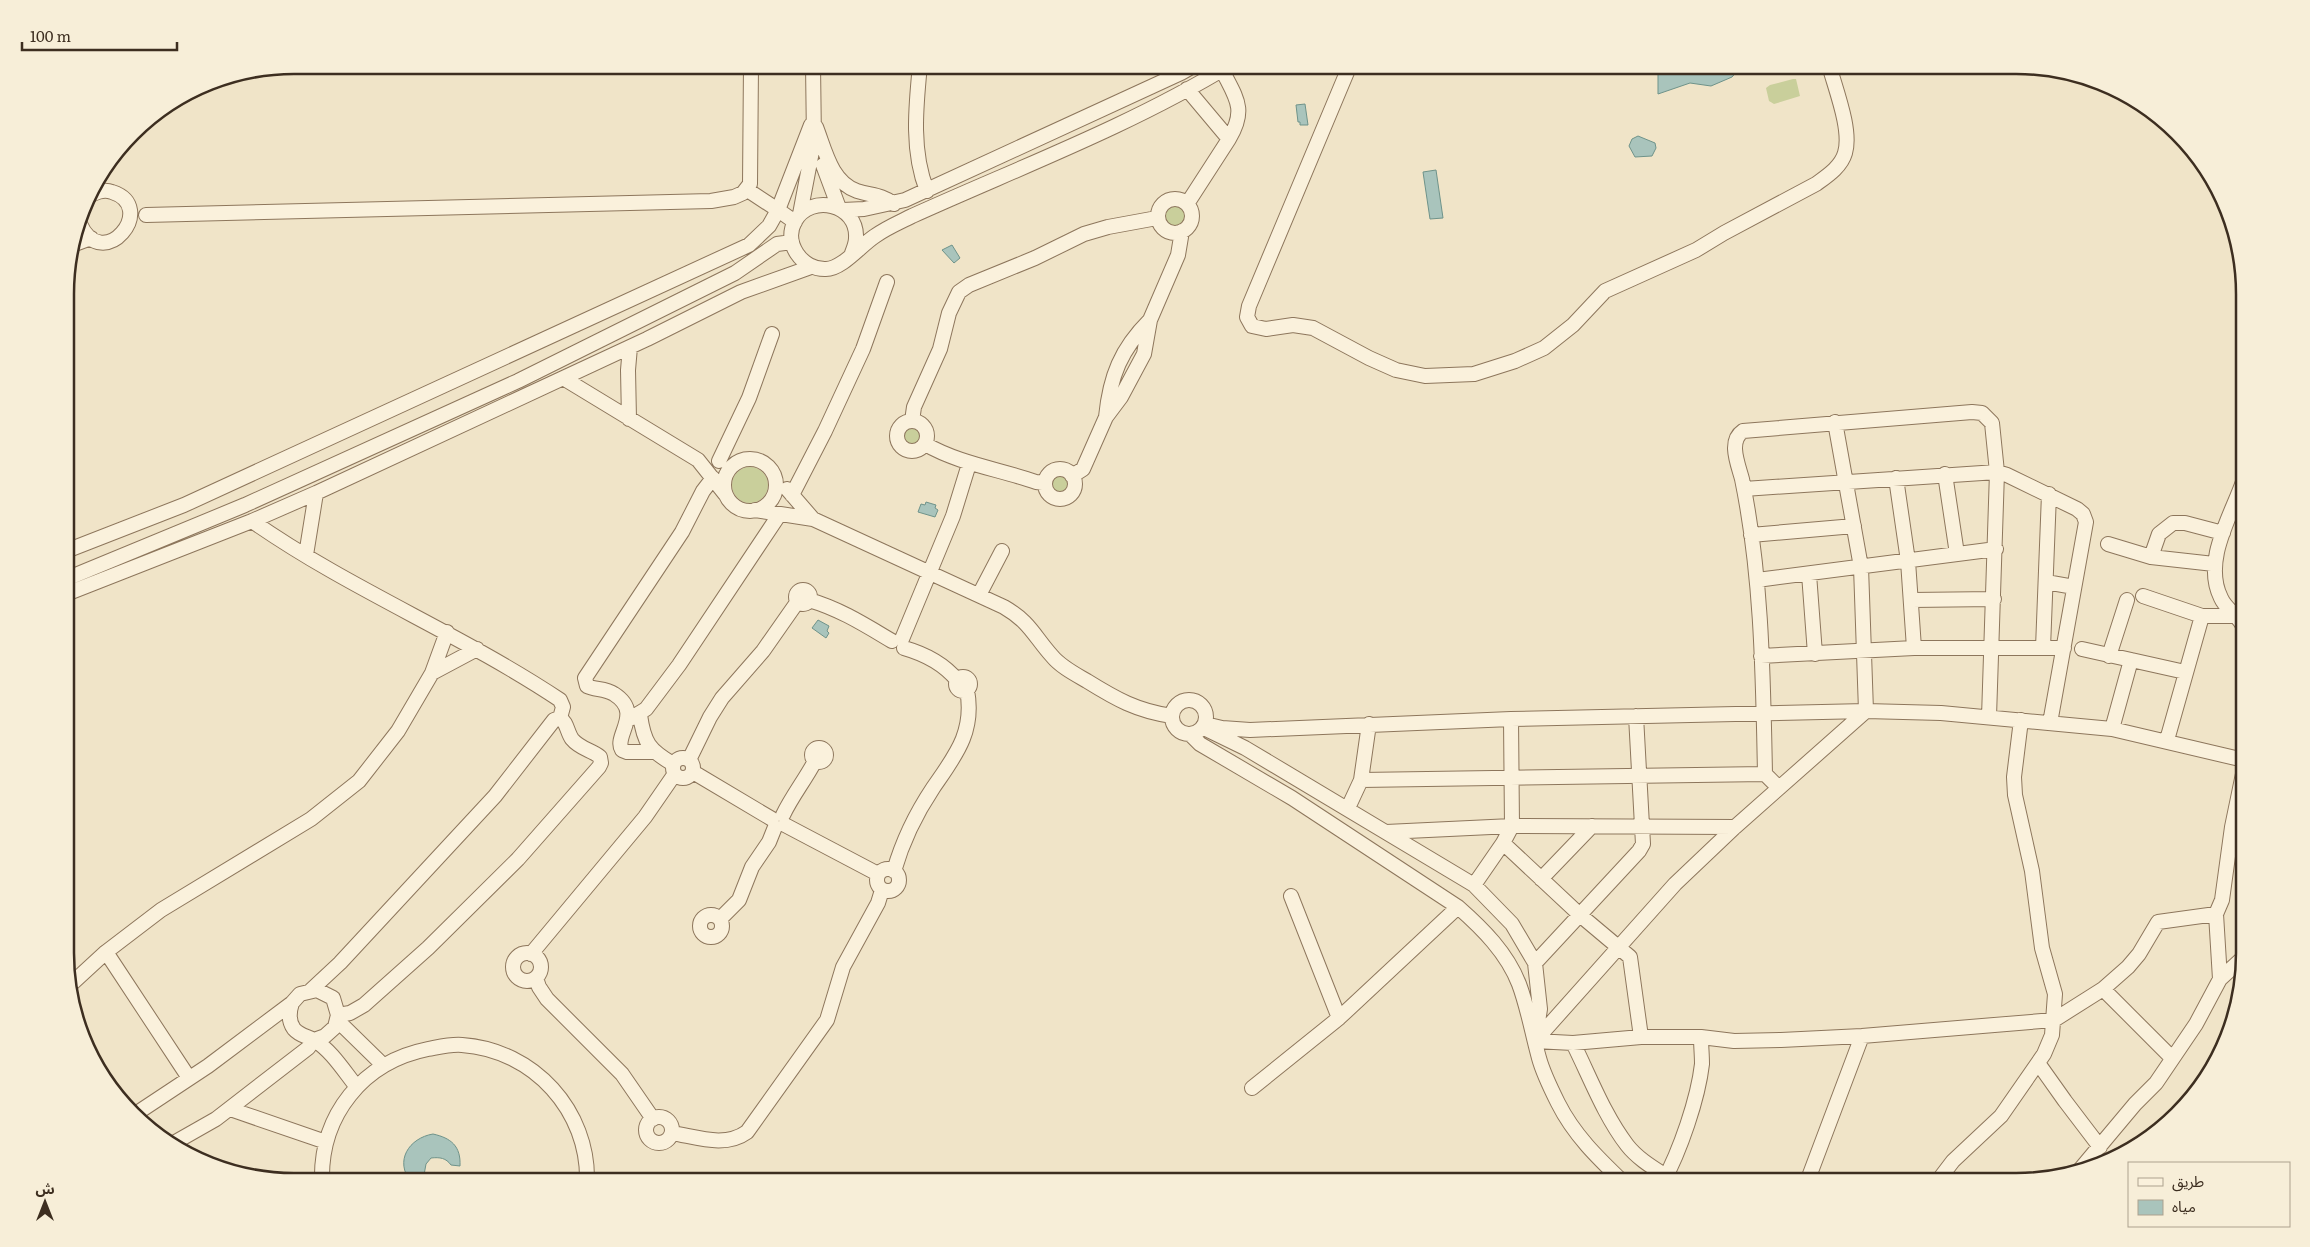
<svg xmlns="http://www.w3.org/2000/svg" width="2310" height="1247" viewBox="0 0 2310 1247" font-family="Literata,'Noto Sans Arabic',serif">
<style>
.green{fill:#c9cf9b}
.water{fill:#a9c4bc;stroke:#6f938a}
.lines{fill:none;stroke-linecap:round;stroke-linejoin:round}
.minor-casing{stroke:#8d765c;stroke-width:16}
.minor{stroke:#faf1dc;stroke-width:14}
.rim{fill:none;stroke:#3d2e20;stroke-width:2.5}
</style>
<rect width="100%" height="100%" fill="#f0e4c8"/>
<path class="green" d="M1793,79H1796L1800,96L1774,104L1769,101L1766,88L1770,85Z
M1165 216a10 10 0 1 1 20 0a10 10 0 1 1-20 0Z
M903 436a10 10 0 1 1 20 0a10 10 0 1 1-20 0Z
M732 485a18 18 0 1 1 36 0a18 18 0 1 1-36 0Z
M1050 484a10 10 0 1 1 20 0a10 10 0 1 1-20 0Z"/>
<path class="water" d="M1658,65H1743L1732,77L1711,86L1690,83L1658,94Z
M1305,104L1308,125H1300V122H1298L1296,105Z
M1638,136L1655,143L1656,148L1652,156L1635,157L1629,146L1632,139Z
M1436,170L1443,218L1430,219L1423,172Z
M952,245L960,258L954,263L942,250Z
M926,502L936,505L935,508L938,510L935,517L918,512L921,504L925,505Z
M818,620L829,626L827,631L829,633L826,638L812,628Z
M433,1134C451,1138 461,1146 460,1166L451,1165C446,1158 440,1157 431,1158L426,1164L424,1175L430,1182H411C394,1161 409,1138 433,1134Z"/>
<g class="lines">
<g class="minor-casing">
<path id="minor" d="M920,65C916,106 911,151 927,191
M1350,65L1249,306L1247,317L1252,326L1266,329L1293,325L1313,328L1369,358L1396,370L1425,376L1474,374L1515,361L1544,348L1573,325L1605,291L1696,250L1724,233L1816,184C1827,176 1841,167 1845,153C1852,130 1835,88 1829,65
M1187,89L1229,139C1247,109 1236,98 1222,70
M816,127C825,150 831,182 857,191C872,196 880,194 894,204
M823,165L839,208
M746,189L778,210L811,125
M1158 216a17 17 0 1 1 34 0a17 17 0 1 1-34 0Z
M1187,204L1229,139
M843,210L864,209L905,200L1181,73L1195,65
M800,214L814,141L813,65
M146,215L711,201L734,197L743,193L750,184L751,65
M80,224C103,275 159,207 112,192C104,189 94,192 87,198
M75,244L91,238
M852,253C854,248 856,243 856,238C858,204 811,193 795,221C783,243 802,270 826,269C842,269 861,245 875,236C886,228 900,222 912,216C1018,168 1130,126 1230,65
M563,378L698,460L725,494
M1106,417C1110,376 1121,349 1150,320
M629,419L628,370L630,347
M912,421L914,407L940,349L949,313L959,292L969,285L1035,258L1084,234L1108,227L1157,218
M897 436a15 15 0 1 1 30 0a15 15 0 1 1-30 0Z
M925,444C960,464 999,469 1036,482L1045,483
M724 485a26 26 0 1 1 52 0a26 26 0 1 1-52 0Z
M719,461L749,398L772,334
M1045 484a15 15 0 1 1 30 0a15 15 0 1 1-30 0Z
M1945,474L1957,554
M1072,476L1083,469L1106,417L1121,397L1144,354L1150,320L1178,255L1182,231
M1896,478L1908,561L1914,648
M2244,479C2232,515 2202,560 2221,598C2226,610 2241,617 2244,629
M787,489L813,519
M1744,489L1997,472L2007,475L2077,509L2083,514L2086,522L2050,723
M792,495L825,431L863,349L887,282
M755,510L813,519L1004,607C1030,622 1034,636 1052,656C1061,667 1075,674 1087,681C1116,699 1137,711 1172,716
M252,521C349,589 461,634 560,700L563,707L560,718L554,720L495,796L340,963L311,990
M1751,535L1854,526
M2108,544L2151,557L2214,564
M66,551L184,505L749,245L769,226L778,210L795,222
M306,555L316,493
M2151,557L2159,534L2173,523H2185L2223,533
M1809,574L1815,654
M66,579L245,505L518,381L735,273L777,244L792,242
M1757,580L1996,549
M2046,582L2074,587
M796 597a7 7 0 1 1 14 0a7 7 0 1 1-14 0Z
M66,594L252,521L316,493L647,339L741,292L811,267
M979,595L1002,551
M2143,596L2202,616
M809,600C840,609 865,625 892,641
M1912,600L1994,599
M902,639L953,516L969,464
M904,648C925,654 943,663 957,680
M2043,648L2049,494
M2082,649L2185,672
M1761,656L1914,648H2064
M2109,656L2127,600
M432,673L477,649
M956 684a7 7 0 1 1 14 0a7 7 0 1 1-14 0Z
M1172 717a17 17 0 1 1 34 0a17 17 0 1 1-34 0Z
M640,715C644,743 649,750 673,764
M628,720L646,709L679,665L779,515
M1205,724L1222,728L1250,730L1511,719L1866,711L1941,713L2112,729L2244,760
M2112,729L2131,660
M1208,730L1245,748L1474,885L1512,924L1535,963L1540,1009L1536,1035
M1190,734L1200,744L1292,798L1458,907C1483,929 1507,953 1519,984C1528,1008 1532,1033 1539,1058C1543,1073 1551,1089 1558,1103C1574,1135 1598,1158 1623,1182
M2167,740L2202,616H2234
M812 755a7 7 0 1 1 14 0a7 7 0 1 1-14 0Z
M653,752H627L622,750C613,736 644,713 614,694C605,688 595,690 587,686L585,678L682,532L703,491L713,478
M673 768a10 10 0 1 1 20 0a10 10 0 1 1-20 0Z
M689,760L710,717L722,698L763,651L798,601
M693,772L772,819
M1361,780L1765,774
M1779,788L1765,774C1763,676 1762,576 1742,479C1738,464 1728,441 1743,431L1972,412L1982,413L1992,423L1997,472L1989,717
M1348,808L1361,780L1369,724
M783,815C792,796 805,780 815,761
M785,825L878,874
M1386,832L1512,826L1735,827
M1503,843L1580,915L1630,957L1641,1037
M877 880a11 11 0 1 1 22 0a11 11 0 1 1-22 0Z
M894,871C902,843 917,812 933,788C955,756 975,732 967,690
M1541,879L1592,826
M1474,885L1503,843L1512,826L1511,719
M1291,896L1339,1018
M700 926a11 11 0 1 1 22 0a11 11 0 1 1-22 0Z
M720,919L739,900L752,867L769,842L775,827
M106,952L189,1078
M513 967a14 14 0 1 1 28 0a14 14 0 1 1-28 0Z
M531,954L645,817L674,775
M1535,963L1639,851L1643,844L1636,716
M536,978L539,987L547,999L622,1074L653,1119
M2220,979L2216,914L2222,900L2232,827L2244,769
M68,987L106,952L161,910L311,819L359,781L398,731L432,673L447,632
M2103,989L2172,1058
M292,1003C289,1012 288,1021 294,1029C300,1036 307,1036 314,1040C331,1050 344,1071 356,1086
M338,1015L350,1013L364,1005L428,948L518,859L599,767L601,763L600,757C592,750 580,749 572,739C567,732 567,722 560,718
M338,1021L383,1065
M1535,1041L1675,884L1735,827L1866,711L1861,567L1835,422
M1535,1041L1573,1043L1641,1037H1701L1734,1041L1781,1040L1862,1036L2054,1020L2103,989L2128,967L2139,954L2158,922L2216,914
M1573,1043C1590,1077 1604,1115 1627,1145C1637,1158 1652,1167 1666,1176
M2038,1063L2065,1101L2100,1147
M1252,1088L1339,1018L1458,907
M230,1109L326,1142
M134,1115L208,1066L292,1003L300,994L317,990L333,998L338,1015L335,1027L325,1036L314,1040L308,1048L216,1119L172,1144
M646 1130a13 13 0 1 1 26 0a13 13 0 1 1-26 0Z
M672,1133C697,1137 725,1148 747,1132L827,1020L843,967L878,903L882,890
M2078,1172L2135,1104L2156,1083L2196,1024L2220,979L2244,957
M322,1182C320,1115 363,1062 428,1049C439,1047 451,1044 462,1045C534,1050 589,1111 587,1182
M1663,1182C1680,1151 1698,1099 1702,1064C1702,1055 1701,1046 1701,1037
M1807,1182L1862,1036
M1937,1182L1953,1161L2001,1116L2044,1054L2052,1035L2055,994L2042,948L2032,871L2015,795L2014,777L2021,720"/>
</g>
<use href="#minor" class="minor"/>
</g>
<path d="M0 0H2310V1247H0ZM294 74H2016A220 220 0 0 1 2236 294V953A220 220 0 0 1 2016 1173H294A220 220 0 0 1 74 953V294A220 220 0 0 1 294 74Z" fill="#f7eed8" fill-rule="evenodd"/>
<path class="rim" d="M294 74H2016A220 220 0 0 1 2236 294V953A220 220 0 0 1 2016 1173H294A220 220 0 0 1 74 953V294A220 220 0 0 1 294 74Z"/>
<rect x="2128" y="1162" width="162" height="65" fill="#f7eed8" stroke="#ada18e"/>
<rect x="2138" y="1178" width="25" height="8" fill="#faf1dc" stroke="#ada18e"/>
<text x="2172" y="1187" font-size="15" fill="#3d2e20">طريق</text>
<rect x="2138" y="1200" width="25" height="15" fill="#a9c4bc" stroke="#ada18e"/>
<text x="2172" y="1212" font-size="15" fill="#3d2e20">مياه</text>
<g transform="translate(45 1202)" stroke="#f7eed8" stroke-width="4" paint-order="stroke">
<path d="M0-4L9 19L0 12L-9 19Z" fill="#3d2e20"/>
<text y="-8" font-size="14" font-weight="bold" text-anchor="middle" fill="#3d2e20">ش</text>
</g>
<path d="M22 42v8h155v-8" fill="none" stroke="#3d2e20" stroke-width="2.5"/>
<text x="30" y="42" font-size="15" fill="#3d2e20" stroke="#f7eed8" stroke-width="4" paint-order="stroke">100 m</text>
</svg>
